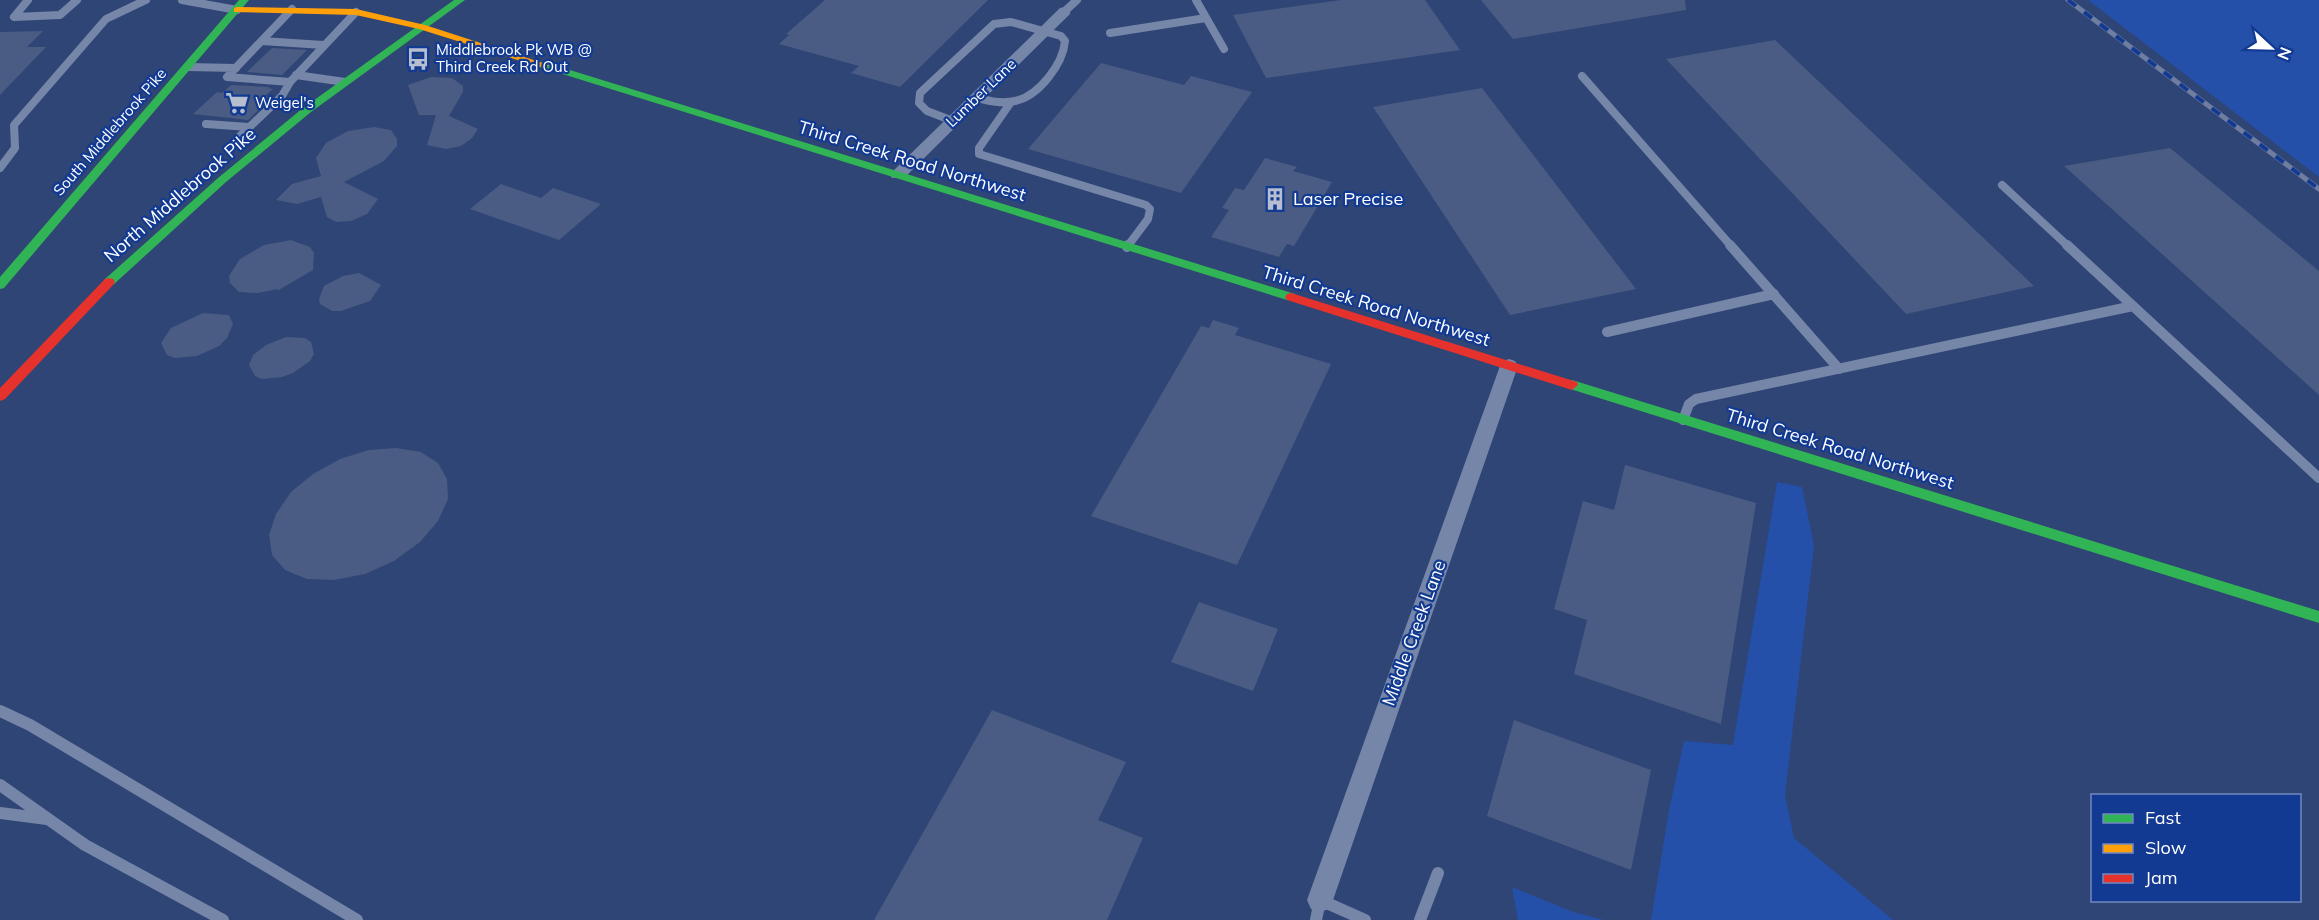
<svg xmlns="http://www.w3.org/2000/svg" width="2319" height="920" viewBox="0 0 2319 920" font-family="Mulish,sans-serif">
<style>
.green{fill:#2550a9}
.building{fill:#4a5c83}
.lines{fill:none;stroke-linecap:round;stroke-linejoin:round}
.lane-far2{stroke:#7686a8;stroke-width:8}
.lane-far1{stroke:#7686a8;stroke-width:10}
.lane{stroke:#7686a8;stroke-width:12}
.street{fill:#7686a8;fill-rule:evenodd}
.fast{fill:#30b455;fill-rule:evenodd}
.slow{fill:#ff9f0a;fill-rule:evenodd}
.jam{fill:#e5322d;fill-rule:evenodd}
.rail-casing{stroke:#6e7da0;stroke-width:5}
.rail{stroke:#123a92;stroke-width:4;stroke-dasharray:10;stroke-linecap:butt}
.labels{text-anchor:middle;stroke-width:4.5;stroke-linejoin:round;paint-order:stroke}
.far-poi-label{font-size:15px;fill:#fff;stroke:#123a92;text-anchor:start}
.far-street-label{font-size:15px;fill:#fff;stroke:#123a92}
.street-label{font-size:18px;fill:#fff;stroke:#123a92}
.poi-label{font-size:18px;fill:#fff;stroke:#123a92;text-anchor:start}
</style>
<rect width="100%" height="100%" fill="#2f4575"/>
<path class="green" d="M2088,0H2319V177Z
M1777,482L1802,487L1814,546L1785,795L1794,838L1893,920H1651L1669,810L1684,741L1733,745Z
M1512,887L1573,912L1604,920H1518Z"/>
<path class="building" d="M825,0H988L900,87L851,73L859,66L779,44L789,35L786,34Z
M1341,0H1425L1460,50L1266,78L1233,15Z
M1481,0H1685L1686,10L1513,39Z
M43,31L27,47H46L0,95V32Z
M1775,40L2034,286L1906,314L1666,59Z
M272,48L307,50L282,75L247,72Z
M1101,63L1184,85L1191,76L1252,92L1181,193L1028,149Z
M431,77L452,78L463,86V92L449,116L478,129L472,138L461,146L446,149L427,145L436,115H419L408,85Z
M231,85L270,87L268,88L273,89L265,96L272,97L248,120L193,114L217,92L222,93Z
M1482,88L1636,289L1510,315L1373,107Z
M374,127L391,130L397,139V146L384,161L344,182L378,199L367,214L351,221L336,222L327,217L321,197L297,204L276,200L292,184L321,176L316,158L326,143L348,131Z
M2170,148L2319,271V395L2064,166Z
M1265,158L1297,167L1293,171L1332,182L1294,246L1287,244L1279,257L1211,237L1229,210L1222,208L1235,188L1244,190Z
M501,184L541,198L553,188L601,204L559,240L470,209Z
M291,240L310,247L314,253L313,270L277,291L278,289L258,293L239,292L230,283L229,276L240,259L264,245Z
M359,273L381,285L370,301L341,311H332L320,304L319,299L324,286L343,276Z
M203,313L229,315L233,324L227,338L219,346L197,356L175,358L167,355L161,343L171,328Z
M1213,320L1239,328L1235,335L1331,364L1237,565L1091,516L1201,326L1209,328Z
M286,337L305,338L311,342L314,354L310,361L293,373L282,377L262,379L255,376L249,365L253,355L266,345Z
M396,448L421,452L438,463L447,479L448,499L438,521L420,542L394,561L365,574L334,580L307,579L285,570L272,555L269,535L276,514L291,492L313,474L340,459L369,450Z
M1625,465L1756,503L1721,724L1574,674L1587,620L1554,609L1583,501L1614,510Z
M1199,602L1278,629L1253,691L1171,662Z
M992,710L1126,762L1098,820L1143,838L1107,920H874Z
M1514,720L1651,770L1631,870L1487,816Z"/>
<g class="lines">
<path class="lane-far2" d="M28,0L14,17L60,15L77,0
M182,0L237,10
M1196,0L1224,49
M292,9L227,77L290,82L356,12
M1065,11L1077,0
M1110,33L1206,18
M262,41L323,45
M188,67L236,68
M296,75L345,82
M1582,76L1732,247
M1011,102L979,148V154L1146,205L1150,209L1148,219L1127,247
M953,121L927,111L919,103L920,93L994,24L1011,22L1061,36L1065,41C1063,64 1039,96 1015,101C1002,104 989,101 977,98
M206,124L249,127
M238,138L282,96L290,82
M0,168L15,148L14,125L106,19L146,0
M2002,185L2069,247"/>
<path class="lane-far1" d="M1730,245L1839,369
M2067,245L2319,478
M1127,247L1128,245
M1607,332L1774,294
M1683,420L1689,404L1696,399L2133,306"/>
<path class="lane" d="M0,711L30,725L357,920
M0,785L85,845L223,920
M0,813L47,819
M1316,920L1320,900L1365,920
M1420,920L1438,873"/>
<path class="street" d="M1065,7L1070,8V14L904,178H892L890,175L892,172L1060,8Z
M1509,359L1515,361L1518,366L1333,900L1329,909L1320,912L1311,909L1307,900L1500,366L1503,361Z"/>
<path class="fast" d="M239,0H249L4,288L0,289V277Z
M454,0H465L311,112L226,182L113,285H105L103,282L105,279L218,178L303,108Z
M544,62L1295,294L1297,297L1295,300H1287L540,67V63Z
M1572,380L2319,611V623L1567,388L1566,385Z"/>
<path class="slow" d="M237,7L356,9L425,25L549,65L544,68L540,67L419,29L356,15L234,12V8Z"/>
<path class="jam" d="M109,278L113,279L115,282L113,285L5,399L0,401V388L105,279Z
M1291,293L1577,382L1578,385L1572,390L1287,300L1285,297L1287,294Z"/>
<g class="rail-casing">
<path id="rail" d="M2068,0L2319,189"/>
</g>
<use href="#rail" class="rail"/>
</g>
<defs>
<g id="bus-bare" transform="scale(1.8)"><path d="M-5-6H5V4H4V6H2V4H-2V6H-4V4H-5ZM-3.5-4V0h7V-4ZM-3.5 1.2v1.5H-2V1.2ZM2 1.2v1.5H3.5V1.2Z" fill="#b6becf" stroke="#123a92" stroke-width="2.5" paint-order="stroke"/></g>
<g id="supermarket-bare" transform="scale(1.8)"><path d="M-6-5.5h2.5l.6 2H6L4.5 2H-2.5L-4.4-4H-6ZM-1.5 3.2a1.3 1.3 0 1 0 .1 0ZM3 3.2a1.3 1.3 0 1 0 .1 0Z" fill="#b6becf" stroke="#123a92" stroke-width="2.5" paint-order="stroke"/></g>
<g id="building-bare" transform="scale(1.8)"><path d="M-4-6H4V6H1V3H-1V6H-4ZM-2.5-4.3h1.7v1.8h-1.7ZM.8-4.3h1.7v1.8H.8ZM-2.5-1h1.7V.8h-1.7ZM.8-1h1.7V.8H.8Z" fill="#b6becf" stroke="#123a92" stroke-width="2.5" paint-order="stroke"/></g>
</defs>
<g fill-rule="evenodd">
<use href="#bus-bare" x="418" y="59"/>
<use href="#supermarket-bare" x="237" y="103"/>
<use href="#building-bare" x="1275" y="199"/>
</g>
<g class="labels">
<g class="far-poi-label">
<text x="436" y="55">Middlebrook Pk WB @<tspan x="436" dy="17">Third Creek Rd Out</tspan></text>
<text x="255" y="108">Weigel's</text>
</g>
<g class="far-street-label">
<text transform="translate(981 93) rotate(-44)" y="5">Lumber Lane</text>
<text transform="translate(110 132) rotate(-49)" y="5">South Middlebrook Pike</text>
</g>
<g class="street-label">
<text transform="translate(912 161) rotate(17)" y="6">Third Creek Road Northwest</text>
<text transform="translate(180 195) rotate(-41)" y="6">North Middlebrook Pike</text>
<text transform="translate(1376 306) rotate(17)" y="6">Third Creek Road Northwest</text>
<text transform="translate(1840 449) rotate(17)" y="6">Third Creek Road Northwest</text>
<text transform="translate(1414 633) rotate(-70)" y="6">Middle Creek Lane</text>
</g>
<g class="poi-label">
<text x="1293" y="205">Laser Precise</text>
</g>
</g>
<rect x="2091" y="794" width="210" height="108" fill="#123a92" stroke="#7189be" stroke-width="1.5"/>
<rect x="2103" y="814" width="30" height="9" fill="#30b455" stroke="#7189be" stroke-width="1.5"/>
<text x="2145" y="824" font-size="18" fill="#ffffff">Fast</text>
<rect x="2103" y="844" width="30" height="9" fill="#ff9f0a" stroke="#7189be" stroke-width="1.5"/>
<text x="2145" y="854" font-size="18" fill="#ffffff">Slow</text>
<rect x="2103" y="874" width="30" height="9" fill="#e5322d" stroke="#7189be" stroke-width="1.5"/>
<text x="2145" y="884" font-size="18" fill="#ffffff">Jam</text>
<g transform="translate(2271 48) rotate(112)" stroke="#123a92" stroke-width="4.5" paint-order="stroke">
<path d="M0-4.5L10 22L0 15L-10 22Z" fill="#ffffff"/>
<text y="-9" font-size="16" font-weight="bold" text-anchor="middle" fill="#ffffff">N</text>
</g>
</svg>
